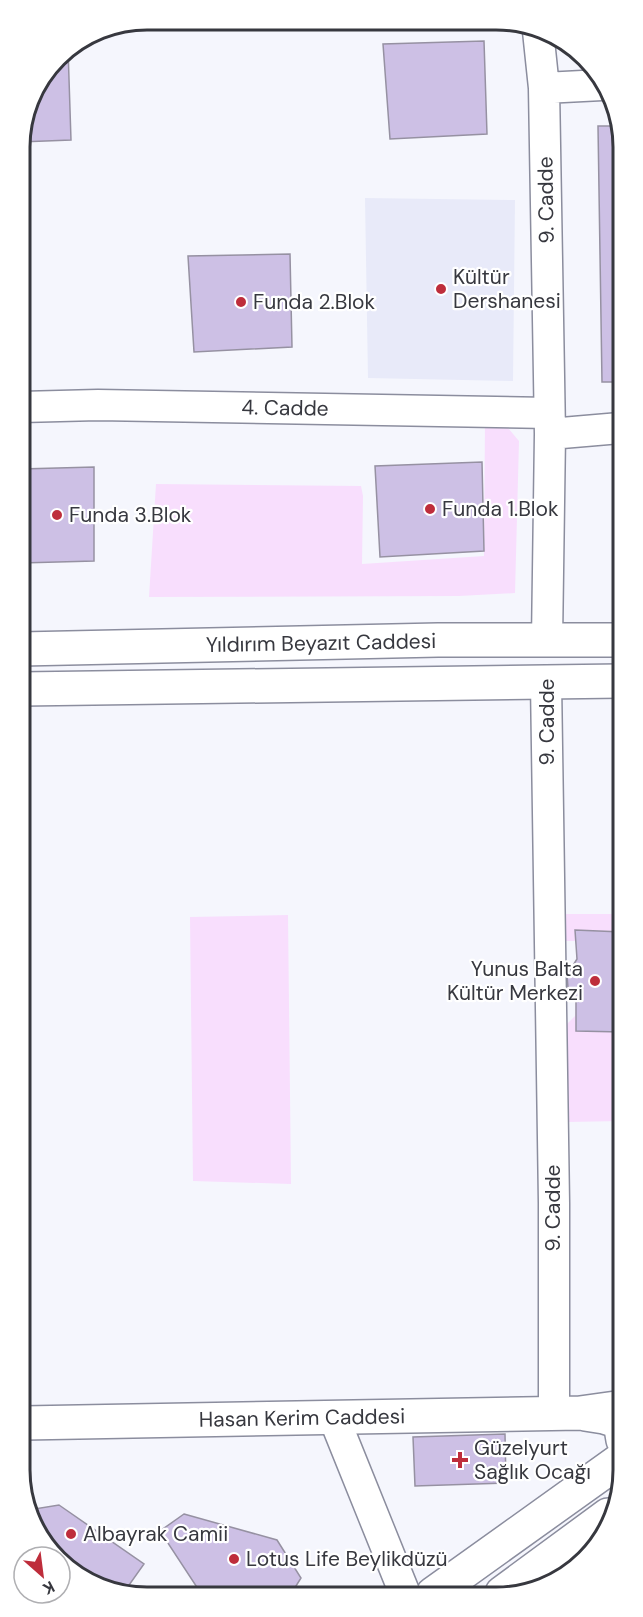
<svg xmlns="http://www.w3.org/2000/svg" width="643" height="1617" viewBox="0 0 643 1617" font-family="'DM Sans',sans-serif">
<style>
.built{fill:#e8eaf9}
.green{fill:#f8defd}
.building{fill:#cdc0e5;stroke:#9691a2;stroke-width:1.5}
.lines{fill:none;stroke-linecap:round;stroke-linejoin:round}
.minor-casing{stroke:#8b8d9e;stroke-width:33}
.tertiary-casing{stroke:#8b8d9e;stroke-width:36}
.secondary-casing{stroke:#8b8d9e;stroke-width:36}
.minor{stroke:#fff;stroke-width:30}
.tertiary{stroke:#fff;stroke-width:33}
.secondary{stroke:#fff;stroke-width:33}
.poi-dot{fill:#be2d3b;stroke:#fff;stroke-width:2}
.labels{text-anchor:middle;stroke-width:4.5;stroke-linejoin:round;paint-order:stroke}
.street-label{font-size:21px;fill:#37383f;stroke:#fff}
.poi-label{font-size:21px;fill:#37383f;stroke:#fff;text-anchor:start}
.rim{fill:none;stroke:#37383f;stroke-width:3}
</style>
<rect width="100%" height="100%" fill="#f5f6fd"/>
<path class="built" d="M365,198L515,200L513,381L368,378Z"/>
<path class="green" d="M485,421H502L519,441L515,593L459,596L149,597L156,484L361,486L363,496L362,564L484,556Z
M564,914H622V1121L567,1122V1024L575,1016L576,998C559,977 569,980 576,960C578,955 577,947 577,941H565Z
M288,915L291,1184L193,1181L190,917Z"/>
<path class="building" d="M484,41L487,134L390,139L383,44Z
M68,48L71,140L20,142L33,90L63,51Z
M598,126H619L620,382H602Z
M290,254L292,347L194,352L188,256Z
M482,462L484,551L380,557L375,466Z
M94,467V561L21,563V469Z
M575,930L622,932V1032L576,1031V998L568,988L567,975L577,959Z
M505,1434L506,1483L415,1486L413,1437Z
M59,1505L144,1564L122,1595L60,1562V1557H55L28,1510Z
M184,1514L277,1540L301,1578L291,1594L202,1595L160,1531Z"/>
<g class="lines">
<g class="minor-casing">
<path id="minor" d="M538,31L544,88L550,434L547,641
M544,88L602,85
M21,407L98,405L549,413
M550,434L620,428
M546,682L554,1203V1414
M334,1418L405,1594"/>
</g>
<g class="tertiary-casing">
<path id="tertiary" d="M585,1414L604,1417L617,1421L621,1428L623,1440
M24,1423L580,1413L623,1407"/>
</g>
<g class="secondary-casing">
<path id="secondary" d="M21,649L438,640H621
M21,689L621,681
M502,1593L608,1515
M433,1594L623,1458"/>
</g>
<use href="#minor" class="minor"/>
<use href="#tertiary" class="tertiary"/>
<use href="#secondary" class="secondary"/>
</g>
<g class="poi-dot">
<circle cx="441" cy="289" r="6"/>
<circle cx="241" cy="302" r="6"/>
<circle cx="430" cy="509" r="6"/>
<circle cx="57" cy="515" r="6"/>
<circle cx="595" cy="981" r="6"/>
<path d="M457 1451h6v6h6v6h-6v6h-6v-6h-6v-6h6z"/>
<circle cx="71" cy="1534" r="6"/>
<circle cx="234" cy="1559" r="6"/>
</g>
<g class="labels">
<g class="street-label">
<text transform="translate(546 200) rotate(-91)" y="7">9. Cadde</text>
<text transform="translate(285 408) rotate(1)" y="7">4. Cadde</text>
<text transform="translate(321 643) rotate(-1)" y="7">Yıldırım Beyazıt Caddesi</text>
<text transform="translate(547 722) rotate(-90)" y="7">9. Cadde</text>
<text transform="translate(553 1208) rotate(-90)" y="7">9. Cadde</text>
<text transform="translate(302 1418) rotate(-1)" y="7">Hasan Kerim Caddesi</text>
</g>
<g class="poi-label">
<text x="453" y="284">Kültür<tspan x="453" dy="24">Dershanesi</tspan></text>
<text x="253" y="309">Funda 2.Blok</text>
<text x="442" y="516">Funda 1.Blok</text>
<text x="69" y="522">Funda 3.Blok</text>
<text x="583" y="976" text-anchor="end">Yunus Balta<tspan x="583" dy="24">Kültür Merkezi</tspan></text>
<text x="474" y="1455">Güzelyurt<tspan x="474" dy="24">Sağlık Ocağı</tspan></text>
<text x="83" y="1541">Albayrak Camii</text>
<text x="246" y="1566">Lotus Life Beylikdüzü</text>
</g>
</g>
<path d="M0 0H643V1617H0ZM147 30H496A117 117 0 0 1 613 147V1470A117 117 0 0 1 496 1587H147A117 117 0 0 1 30 1470V147A117 117 0 0 1 147 30Z" fill="#fff" fill-rule="evenodd"/>
<path class="rim" d="M147 30H496A117 117 0 0 1 613 147V1470A117 117 0 0 1 496 1587H147A117 117 0 0 1 30 1470V147A117 117 0 0 1 147 30Z"/>
<g transform="translate(42 1575) rotate(152)"><circle r="28" fill="#ffffff" stroke="#afafb2" stroke-width="1.5"/>
<path d="M0-4.5L10 22L0 15L-10 22Z" fill="#be2d3b"/>
<text y="-9" font-size="16" font-weight="bold" text-anchor="middle" fill="#37383f">K</text>
</g>
</svg>
